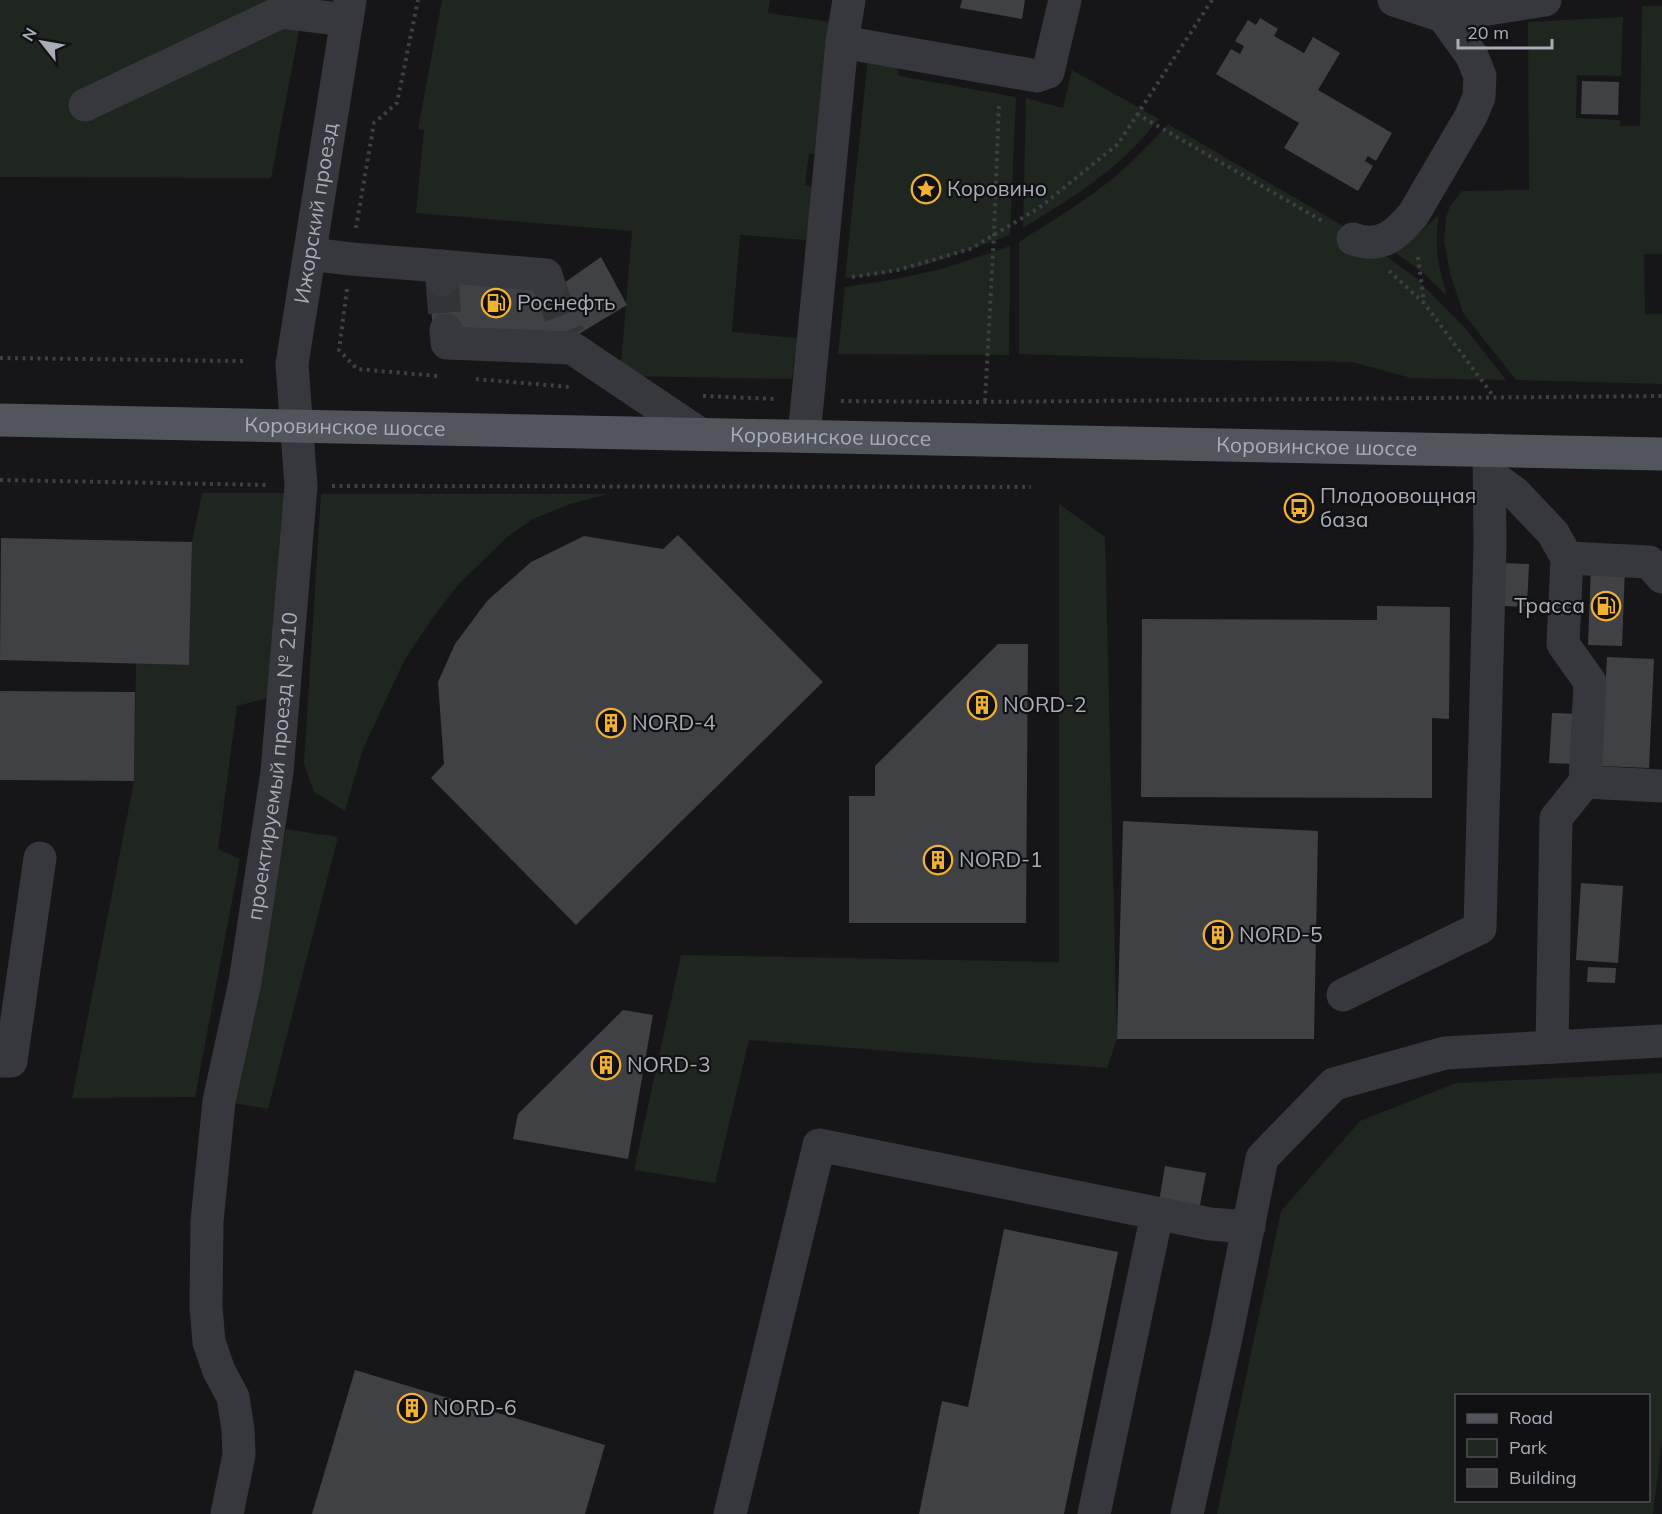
<svg xmlns="http://www.w3.org/2000/svg" width="1662" height="1514" viewBox="0 0 1662 1514" font-family="Mulish,sans-serif">
<style>
.green{fill:#1e261f;fill-rule:evenodd}
.building{fill:#404145}
.lines{fill:none;stroke-linecap:round;stroke-linejoin:round}
.minor-tunnel{stroke:#333438;stroke-width:33;stroke-dasharray:33 16;stroke-linecap:butt}
.path{stroke:#3d3f44;stroke-width:4;stroke-dasharray:3 4.5;stroke-linecap:butt}
.minor{stroke:#37383d;stroke-width:33}
.major{stroke:#53555c;stroke-width:33}
.labels{text-anchor:middle;stroke-width:4.5;stroke-linejoin:round;paint-order:stroke}
.poi-label{font-size:21px;fill:#a8adb8;stroke:#111113;text-anchor:start}
.street-label{font-size:21px;fill:#a8adb8;stroke:#111113}
</style>
<rect width="100%" height="100%" fill="#161618"/>
<path class="green" d="M0,0H305L271,178L0,177Z
M442,0H770L768,13L832,22L818,154H809L805,185L814,187L806,240L740,235L732,332L797,338L792,379L620,376L632,231L416,213L424,130L418,129Z
M1642,6H1662V254H1644L1645,314H1662V384L1516,380L1463,313L1450,273L1444,241L1446,218L1450,206L1462,191L1529,190L1528,22L1623,17L1621,76L1577,75L1576,118L1620,120V126H1640Z
M869,48L893,53L899,76L1016,97L1010,235L926,265L876,275L845,278Z
M1072,70L1159,119C1151,128 1143,138 1134,147C1102,180 1062,204 1023,228L1026,98L1063,108Z
M1168,124L1352,231L1416,278L1466,329L1506,380L1411,378L1352,362L1208,360L1019,354V242C1050,222 1082,203 1111,180C1131,163 1150,144 1168,124Z
M1439,215C1434,245 1438,267 1447,296L1423,273L1381,242L1410,239L1421,231Z
M1010,246L1009,355L838,354L845,287L891,280L942,269Z
M202,493H288L268,698L237,706L218,849L240,859L195,1097L72,1098L134,781L136,664L189,665L192,542Z
M321,494H609L570,504L531,520L506,538L458,585L434,616L405,659L363,749L345,811L314,792L304,764Z
M1059,504L1105,537L1117,1039L1107,1068L749,1040L715,1183L634,1170L681,955L1059,962Z
M286,829L338,837L268,1109L227,1102Z
M1662,1073V1440L1653,1514H1217L1281,1211L1360,1121L1456,1083ZM1456,1396H1648V1500H1456Z"/>
<path class="building" d="M962,0H1025L1022,19L960,8Z
M1260,18L1278,29L1274,36L1304,53L1313,37L1340,53L1318,90L1392,133L1376,161L1368,156L1365,161L1373,166L1358,191L1284,148L1299,123L1216,74L1231,49L1240,54L1244,46L1235,41L1248,20L1256,25Z
M1582,81L1619,82L1618,115L1581,114Z
M601,257L627,305L577,335L433,330L430,298L432,279L561,285Z
M678,535L823,682L576,925L431,778L444,764L438,682L455,644L487,601L531,562L584,536L663,549Z
M1,538L192,542L189,665L0,660Z
M1505,563L1529,564L1527,607L1503,606Z
M1591,566L1625,568L1622,646L1588,645Z
M1377,606L1450,607L1449,719L1432,718V798L1141,797L1142,619L1377,620Z
M998,644H1028L1026,923H849V796H875V766Z
M1607,657L1654,659L1649,768L1601,766Z
M0,691L135,692L134,781L0,780Z
M1552,713L1580,714L1578,764L1549,763Z
M1123,821L1318,831L1314,1039H1117Z
M1581,883L1623,886L1618,963L1576,960Z
M1588,967L1616,968L1615,983L1587,982Z
M623,1010L653,1015L628,1159L513,1139L518,1114Z
M1165,1166L1206,1173L1197,1221L1157,1214Z
M1004,1229L1118,1252L1064,1514H919L942,1401L968,1407Z
M355,1370L605,1445L585,1514H312Z"/>
<g class="lines">
<path class="minor-tunnel" d="M442,280L446,330
M549,285L568,335"/>
<path class="path" d="M1137,114L1326,223
M356,228L374,123L397,103L418,0
M1418,257L1424,303
M1389,271L1424,303L1494,397
M852,277L898,270L970,249L1039,208L1118,144L1212,0
M347,289L339,350L357,369L438,376
M0,358L243,361
M476,379L570,387
M703,396L776,399
M841,401L972,402L1662,396
M985,401L994,235L999,102
M0,480L268,485
M332,486L1031,487"/>
<g class="minor">
<path d="M1394,0L1443,16L1545,0"/>
<path d="M842,42L849,0"/>
<path d="M85,105L281,12L347,20"/>
<path d="M1353,239C1382,249 1395,235 1413,215L1471,116L1479,97L1480,76L1472,56L1443,16"/>
<path d="M310,254L351,259L440,266L442,280"/>
<path d="M440,266L546,275L549,285"/>
<path d="M446,330L447,343L572,348L700,434"/>
<path d="M804,436L842,42L1037,76L1048,72L1065,0"/>
<path d="M1490,475L1515,493L1553,533L1567,558L1563,644L1590,682L1585,782L1556,818L1552,1047"/>
<path d="M1567,558L1649,562L1662,577"/>
<path d="M1585,782L1662,786"/>
<path d="M1343,995L1480,928L1490,544L1489,450"/>
<path d="M0,1061H11L40,858"/>
<path id="s1" d="M227,1514L239,1455L238,1430L233,1397L219,1371L209,1342L206,1307L207,1221L219,1101L245,982L277,772L301,486L292,364L350,0"/>
<path d="M730,1514L819,1145L1210,1224L1249,1227"/>
<path d="M1094,1514L1157,1214"/>
<path d="M1187,1514L1227,1333L1262,1158L1334,1084L1445,1053L1662,1041"/>
</g>
<path class="major" id="s2" d="M0,420L1662,454"/>
</g>
<defs>
<g id="sight-ring" transform="scale(1.5)"><circle r="9.5" fill="#111113" stroke="#f2b134" stroke-width="1.5"/><path d="M0-6L1.8-2.2L6-1.7L2.9 1.2L3.7 5.4L0 3.3L-3.7 5.4L-2.9 1.2L-6-1.7L-1.8-2.2Z" fill="#f2b134"/></g>
<g id="fuel-ring" transform="scale(1.5)"><circle r="9.5" fill="#111113" stroke="#f2b134" stroke-width="1.5"/><path d="M-5.5-6h7V0h2V4h1.3V-2.5L3-4.5l.8-.8L6-3V5H2.5V1h-1V6h-7ZM-4.2-4.7v3.2H.2V-4.7Z" fill="#f2b134"/></g>
<g id="bus-ring" transform="scale(1.5)"><circle r="9.5" fill="#111113" stroke="#f2b134" stroke-width="1.5"/><path d="M-5-6H5V4H4V6H2V4H-2V6H-4V4H-5ZM-3.5-4V0h7V-4ZM-3.5 1.2v1.5H-2V1.2ZM2 1.2v1.5H3.5V1.2Z" fill="#f2b134"/></g>
<g id="building-ring" transform="scale(1.5)"><circle r="9.5" fill="#111113" stroke="#f2b134" stroke-width="1.5"/><path d="M-4-6H4V6H1V3H-1V6H-4ZM-2.5-4.3h1.7v1.8h-1.7ZM.8-4.3h1.7v1.8H.8ZM-2.5-1h1.7V.8h-1.7ZM.8-1h1.7V.8H.8Z" fill="#f2b134"/></g>
</defs>
<g fill-rule="evenodd">
<use href="#sight-ring" x="926" y="189"/>
<use href="#fuel-ring" x="496" y="303"/>
<use href="#bus-ring" x="1299" y="508"/>
<use href="#fuel-ring" x="1606" y="606"/>
<use href="#building-ring" x="982" y="705"/>
<use href="#building-ring" x="611" y="723"/>
<use href="#building-ring" x="938" y="860"/>
<use href="#building-ring" x="1218" y="935"/>
<use href="#building-ring" x="606" y="1065"/>
<use href="#building-ring" x="412" y="1408"/>
</g>
<g class="labels">
<g class="poi-label">
<text x="947" y="196">Коровино</text>
<text x="517" y="310">Роснефть</text>
<text x="1320" y="503">Плодоовощная<tspan x="1320" dy="24">база</tspan></text>
<text x="1585" y="613" text-anchor="end">Трасса</text>
<text x="1003" y="712">NORD-2</text>
<text x="632" y="730">NORD-4</text>
<text x="959" y="867">NORD-1</text>
<text x="1239" y="942">NORD-5</text>
<text x="627" y="1072">NORD-3</text>
<text x="433" y="1415">NORD-6</text>
</g>
<g class="street-label">
<text dy="7" stroke="none"><textPath href="#s1" startOffset="1317">Ижорский проезд</textPath></text>
<text dy="7" stroke="none"><textPath href="#s2" startOffset="345">Коровинское шоссе</textPath></text>
<text dy="7" stroke="none"><textPath href="#s2" startOffset="831">Коровинское шоссе</textPath></text>
<text dy="7" stroke="none"><textPath href="#s2" startOffset="1317">Коровинское шоссе</textPath></text>
<text dy="7" stroke="none"><textPath href="#s1" startOffset="760">проектируемый проезд № 210</textPath></text>
</g>
</g>
<rect x="1455" y="1394" width="195" height="108" fill="#111113" stroke="#4d4f55" stroke-width="1.5"/>
<rect x="1467" y="1414" width="30" height="9" fill="#53555c" stroke="#4d4f55" stroke-width="1.5"/>
<text x="1509" y="1424" font-size="18" fill="#a8adb8">Road</text>
<rect x="1467" y="1439" width="30" height="18" fill="#1e261f" stroke="#4d4f55" stroke-width="1.5"/>
<text x="1509" y="1454" font-size="18" fill="#a8adb8">Park</text>
<rect x="1467" y="1469" width="30" height="18" fill="#404145" stroke="#4d4f55" stroke-width="1.5"/>
<text x="1509" y="1484" font-size="18" fill="#a8adb8">Building</text>
<g transform="translate(42 42) rotate(301)" stroke="#111113" stroke-width="4.5" paint-order="stroke">
<path d="M0-4.5L10 22L0 15L-10 22Z" fill="#a8adb8"/>
<text y="-9" font-size="16" font-weight="bold" text-anchor="middle" fill="#a8adb8">N</text>
</g>
<path d="M1458 39v9h94v-9" fill="none" stroke="#a8adb8" stroke-width="3"/>
<text x="1467" y="39" font-size="18" fill="#a8adb8" stroke="#111113" stroke-width="4.5" paint-order="stroke">20 m</text>
</svg>
